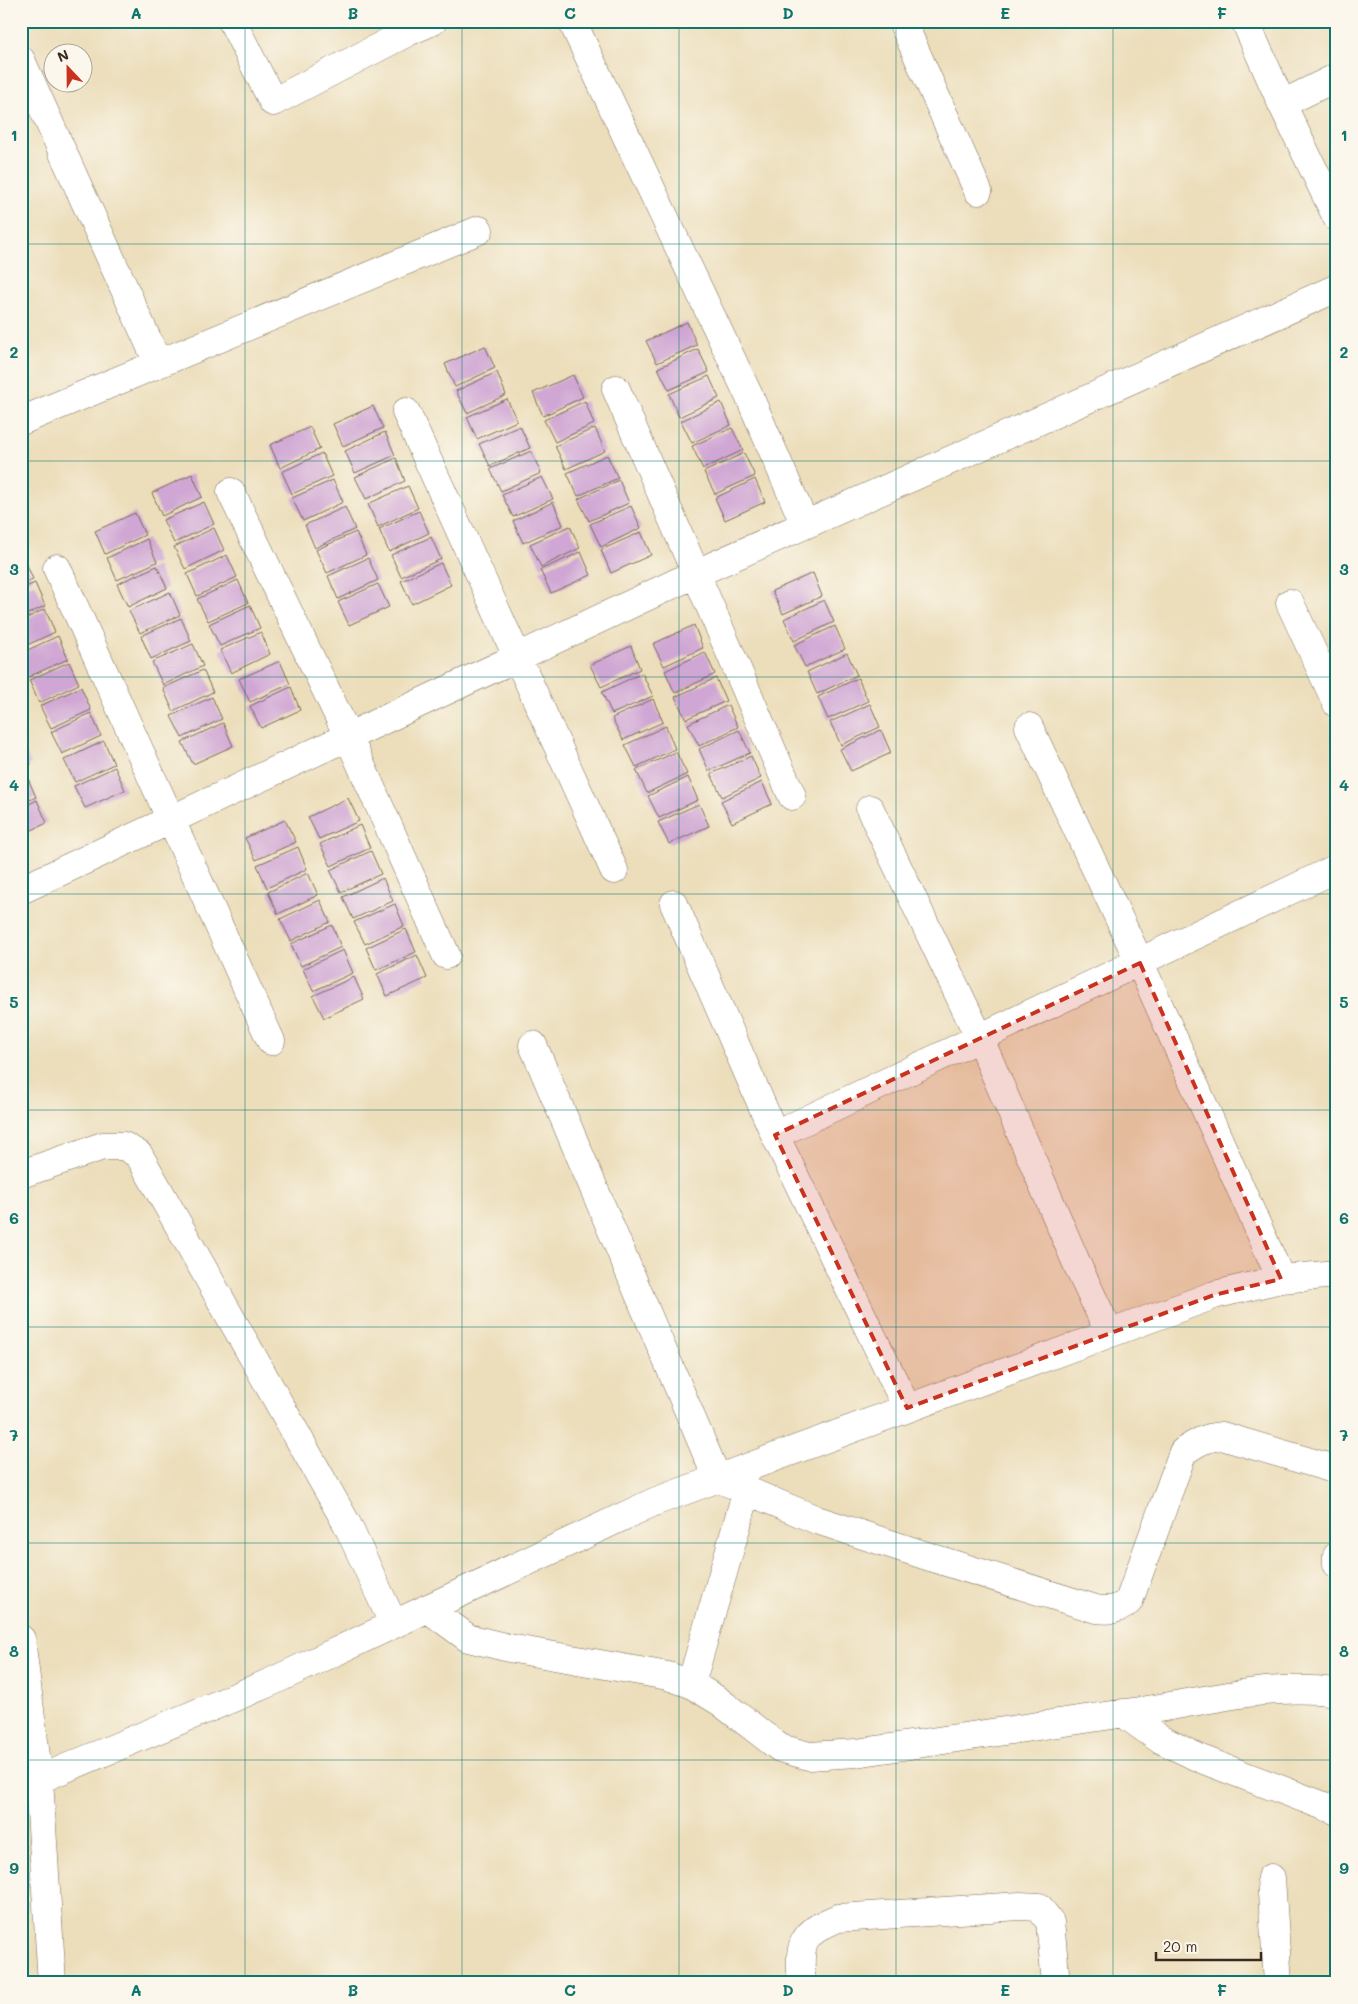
<svg xmlns="http://www.w3.org/2000/svg" width="1358" height="2004" viewBox="0 0 1358 2004" font-family="Mali,sans-serif">
<style>
.building{fill:#d0a7d4}
.lines{fill:none;stroke-linecap:round;stroke-linejoin:round}
.minor-casing{stroke:#796955;stroke-width:29}
.tertiary-casing{stroke:#796955;stroke-width:29}
.minor{stroke:#fff;stroke-width:28}
.tertiary{stroke:#fff;stroke-width:28}
.marked{fill:#c8321e;fill-opacity:0.2;stroke:#c8321e;stroke-width:4;stroke-dasharray:10 6;stroke-linejoin:round}
.grid{fill:none;stroke:#0f766e;stroke-width:1;stroke-opacity:0.55}
.neatline{fill:none;stroke:#0f766e;stroke-width:2}
.grid-label{font-size:16px;text-anchor:middle;font-weight:bold;fill:#0f766e}
</style>
<rect width="100%" height="100%" fill="#fbf7ec"/>
<filter id="ink" filterUnits="userSpaceOnUse"><feTurbulence type="fractalNoise" baseFrequency=".02" numOctaves="2"/><feDisplacementMap in="SourceGraphic" scale="10" xChannelSelector="R" yChannelSelector="G"/><feConvolveMatrix kernelMatrix="1 2 1 2 8 2 1 2 1" color-interpolation-filters="sRGB"/></filter>
<filter id="wash" filterUnits="userSpaceOnUse"><feTurbulence type="fractalNoise" baseFrequency=".0096" numOctaves="4" result="noise"/><feDisplacementMap in="SourceGraphic" scale="20" xChannelSelector="R" yChannelSelector="G"/><feGaussianBlur stdDeviation="1.12" result="paint"/><feColorMatrix in="noise" values="0 0 0 0 0 0 0 0 0 0 0 0 0 0 0 0 0 1.4 0 .05"/><feComposite in="paint" operator="in"/></filter>
<g filter="url(#wash)">
<rect width="100%" height="100%" fill="#ecdebb"/>
<g id="blocks">
<path class="building" d="M687,322L697,345L657,363L646,341Z
M485,346L495,368L455,387L445,364Z
M698,349L709,372L669,390L658,368Z
M497,372L506,395L467,413L456,391Z
M573,375L583,397L543,416L533,393Z
M709,376L719,398L679,417L669,394Z
M507,399L517,421L477,439L467,417Z
M585,401L594,424L555,442L544,420Z
M721,402L731,425L692,443L681,421Z
M373,406L383,428L343,446L333,424Z
M520,426L530,448L490,466L479,444Z
M310,427L320,449L280,468L270,445Z
M595,428L605,451L566,469L555,446Z
M732,428L743,450L703,469L692,446Z
M385,432L395,455L355,473L345,451Z
M531,451L541,473L501,491L490,469Z
M322,453L332,476L292,494L282,472Z
M744,453L755,476L715,494L704,472Z
M607,455L618,478L578,496L567,473Z
M396,458L405,481L366,499L355,477Z
M192,474L202,497L162,516L152,493Z
M542,477L553,499L513,517L502,495Z
M755,479L765,502L725,520L715,498Z
M333,480L343,502L303,521L292,498Z
M619,480L629,503L589,521L578,499Z
M408,486L418,508L378,527L368,504Z
M204,502L214,524L174,543L163,520Z
M553,502L563,525L523,543L513,521Z
M631,506L641,528L601,547L590,524Z
M345,507L355,529L315,548L305,525Z
M419,511L429,533L389,552L379,529Z
M135,513L145,535L105,554L95,531Z
M570,526L580,548L541,567L530,544Z
M214,528L224,550L185,569L174,547Z
M356,532L366,555L327,573L316,550Z
M641,532L651,555L611,573L601,550Z
M431,537L441,559L401,577L391,555Z
M147,539L157,562L117,580L107,558Z
M581,552L591,575L551,593L540,570Z
M227,555L237,577L197,596L187,574Z
M23,556L33,579L21,584V557Z
M368,558L378,580L338,599L328,576Z
M441,563L451,585L412,604L401,581Z
M157,566L167,588L128,607L117,584Z
M813,573L822,596L783,614L772,591Z
M238,580L248,603L208,621L197,599Z
M35,583L45,606L21,617V589Z
M378,584L389,607L349,625L338,602Z
M170,592L180,615L140,633L129,611Z
M824,600L834,622L794,641L784,619Z
M250,605L260,628L220,646L209,624Z
M45,609L55,632L21,648V621Z
M181,618L191,641L151,659L141,636Z
M694,625L703,648L664,666L653,644Z
M835,626L845,649L805,667L794,645Z
M261,632L270,654L231,673L220,650Z
M58,636L68,659L28,677L21,663V653Z
M193,644L203,666L163,685L152,662Z
M631,646L640,669L601,687L590,665Z
M705,652L715,674L675,693L665,671Z
M847,653L857,675L817,694L807,672Z
M280,661L290,684L250,702L239,679Z
M69,662L79,684L39,703L29,680Z
M203,670L213,692L173,711L163,688Z
M642,673L653,696L612,714L602,692Z
M716,678L726,701L686,719L675,697Z
M858,678L868,701L828,719L818,697Z
M81,687L91,710L51,728L40,706Z
M291,687L300,710L261,728L250,706Z
M212,697L222,719L182,738L171,716Z
M653,699L663,722L623,740L612,718Z
M870,704L880,727L841,745L830,722Z
M728,705L738,727L699,746L688,724Z
M91,713L101,736L62,754L51,732Z
M223,723L233,746L193,764L182,742Z
M666,726L675,749L636,767L625,745Z
M739,730L750,753L709,771L699,749Z
M881,730L891,753L851,771L840,749Z
M104,741L114,764L75,782L64,760Z
M21,743L31,764L21,769Z
M676,752L687,774L647,793L636,770Z
M751,756L761,778L722,797L711,774Z
M115,767L125,790L85,808L74,786Z
M26,774L36,797L21,804V777Z
M688,777L698,800L659,818L648,796Z
M762,782L772,804L732,823L721,801Z
M348,798L359,821L319,839L308,817Z
M37,800L47,823L21,835V808Z
M699,804L709,826L669,844L658,822Z
M285,820L296,842L256,860L245,838Z
M360,825L370,848L331,866L320,844Z
M298,847L307,869L267,888L257,865Z
M371,851L381,874L341,892L330,870Z
M308,873L318,895L278,914L268,892Z
M383,878L393,901L353,919L343,897Z
M320,900L330,922L291,941L280,919Z
M395,904L404,926L365,944L354,922Z
M332,925L341,947L301,966L291,944Z
M406,929L416,952L376,970L366,948Z
M343,950L353,973L313,991L303,969Z
M417,955L427,978L387,996L377,974Z
M354,977L364,999L324,1018L313,996Z"/>
</g>
</g>
<g filter="url(#ink)">
<use href="#blocks" fill-opacity="0" stroke="#796955" stroke-width="1"/>
<g class="lines">
<g class="minor-casing">
<path id="minor" d="M232,21L273,102L408,32L433,21
M572,21L750,398L805,525
M902,21L978,191
M21,60L158,363
M1282,104L1337,77
M616,389L792,796
M406,412L614,870
M21,421L479,230
M231,492L348,736L446,955
M57,568L271,1041
M1290,603L1337,704
M1029,727L1140,963L1281,1279
M870,809L980,1039L1080,1271L1109,1332
M21,890L697,573L1337,288
M674,904L775,1135L907,1408
M533,1045L717,1478L817,1520L930,1557L1096,1609C1110,1611 1119,1610 1129,1601L1183,1452C1196,1443 1206,1437 1222,1436L1337,1470
M775,1135L1337,868
M21,1174L103,1146H124L139,1155L347,1524L393,1623
M1337,1556V1564
M427,1608L468,1638L509,1648L668,1676L691,1684L719,1701L780,1748L809,1756L856,1753C955,1738 1054,1723 1153,1709C1216,1699 1272,1683 1337,1692
M21,1639L39,1780L52,1983
M691,1684L747,1490
M1123,1713L1158,1738L1201,1759L1337,1811
M21,1787L271,1682L654,1502L1214,1295L1281,1279L1337,1274
M1271,1878L1278,1983
M802,1983C798,1944 801,1933 838,1918L1020,1906L1039,1907L1050,1922L1056,1983"/>
</g>
<g class="tertiary-casing">
<path id="tertiary" d="M1245,21L1282,104L1337,218"/>
</g>
<use href="#minor" class="minor"/>
<use href="#tertiary" class="tertiary"/>
</g>
</g>
<path class="marked" d="M1140,963L1281,1279L1214,1295L907,1408L775,1135Z"/>
<path class="grid" d="M245,21V1983M462,21V1983M679,21V1983M896,21V1983M1113,21V1983M21,244H1337M21,461H1337M21,677H1337M21,894H1337M21,1110H1337M21,1327H1337M21,1543H1337M21,1760H1337"/>
<rect width="1358" height="2004" fill="none" stroke="#fbf7ec" stroke-width="55"/>
<g transform="translate(68 68) rotate(338)"><circle r="24" fill="#fbf7ec" stroke="#aea59a"/>
<path d="M0-4L9 19L0 12L-9 19Z" fill="#c8321e"/>
<text y="-8" font-size="14" font-weight="bold" text-anchor="middle" fill="#3b2a1e">N</text>
</g>
<path d="M1156 1952v8h105v-8" fill="none" stroke="#3b2a1e" stroke-width="2.5"/>
<text x="1163" y="1952" font-size="15" fill="#3b2a1e" stroke="#fbf7ec" stroke-width="4" paint-order="stroke">20 m</text>
<rect x="28" y="28" width="1302" height="1948" class="neatline"/>
<g class="grid-label">
<text x="136" y="19">A</text>
<text x="353" y="19">B</text>
<text x="570" y="19">C</text>
<text x="788" y="19">D</text>
<text x="1005" y="19">E</text>
<text x="1222" y="19">F</text>
<text x="14" y="141">1</text>
<text x="1344" y="141">1</text>
<text x="14" y="358">2</text>
<text x="1344" y="358">2</text>
<text x="14" y="575">3</text>
<text x="1344" y="575">3</text>
<text x="14" y="791">4</text>
<text x="1344" y="791">4</text>
<text x="14" y="1008">5</text>
<text x="1344" y="1008">5</text>
<text x="14" y="1224">6</text>
<text x="1344" y="1224">6</text>
<text x="14" y="1441">7</text>
<text x="1344" y="1441">7</text>
<text x="14" y="1657">8</text>
<text x="1344" y="1657">8</text>
<text x="14" y="1874">9</text>
<text x="1344" y="1874">9</text>
<text x="136" y="1996">A</text>
<text x="353" y="1996">B</text>
<text x="570" y="1996">C</text>
<text x="788" y="1996">D</text>
<text x="1005" y="1996">E</text>
<text x="1222" y="1996">F</text>
</g>
</svg>
